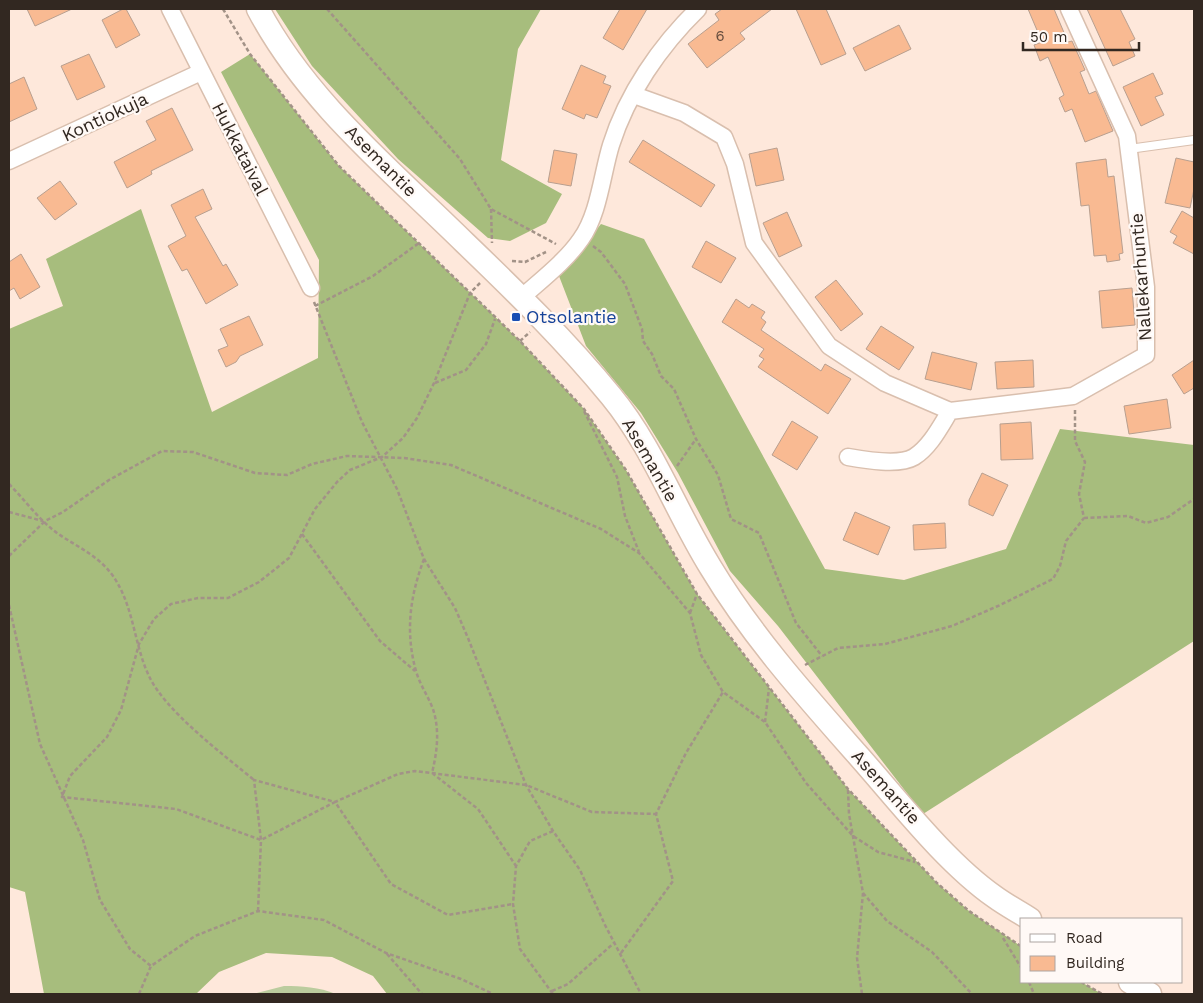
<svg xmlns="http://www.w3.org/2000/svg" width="1203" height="1003" viewBox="0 0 1203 1003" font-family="'Work Sans',sans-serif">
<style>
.green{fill:#bbcc9e}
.forest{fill:#a7bd7d}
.building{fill:#f9ba92;stroke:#b89f8f}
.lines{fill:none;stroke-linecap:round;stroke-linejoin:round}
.lane-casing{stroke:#d9bfae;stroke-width:10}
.street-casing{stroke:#d9bfae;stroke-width:19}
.secondary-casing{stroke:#d9bfae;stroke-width:25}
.path{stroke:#a29287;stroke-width:2.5;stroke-dasharray:4 2.5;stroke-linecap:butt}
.lane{stroke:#fff;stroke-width:8}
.street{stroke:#fff;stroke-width:16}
.secondary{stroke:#fff;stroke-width:22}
.transit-dot{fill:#1a4fb4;stroke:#fff9f6;stroke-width:2}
.labels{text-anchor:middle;stroke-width:4.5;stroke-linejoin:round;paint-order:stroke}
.number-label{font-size:15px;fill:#644c3d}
.street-label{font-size:18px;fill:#322821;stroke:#fff9f6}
.transit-label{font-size:18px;fill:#164399;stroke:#fff9f6;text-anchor:start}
</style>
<rect width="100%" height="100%" fill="#fee8db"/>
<path class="green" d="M284,986C302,986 319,987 336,994H253Z"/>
<path class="forest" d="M275,9H541L518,49L501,160L562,194L546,223L510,241L488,238L398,159L312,66Z
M250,54L339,166L520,341L584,409L626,470L697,594L848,789L937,883L969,911L1022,947V982H1081L1102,994H387L373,976L332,957L266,953L219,972L196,994H44L25,892L9,887V329L63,306L46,259L141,209L212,412L318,358L319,260L221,72Z
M601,224L644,239L825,569L904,580L1006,549L1060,429L1194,445V641L923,814L778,626L730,571L678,473L641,413L586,346L559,276Z"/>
<path class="building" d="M27,9H72L35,26Z
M123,9H126L140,35L116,48L102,20Z
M620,9H647L623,50L603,38Z
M722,9H772L740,33L745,39L707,68L688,44L719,20L715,14Z
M796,9H826L846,54L821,65Z
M1028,9H1054L1068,42L1072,41L1085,70L1080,72L1089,94L1096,91L1113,131L1085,142L1072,109L1065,112L1059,98L1064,95L1048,57L1040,61L1034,45L1042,42Z
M1087,9H1120L1135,39L1129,42L1135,56L1113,66Z
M899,25L911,49L865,71L853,48Z
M89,54L105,87L77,100L61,66Z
M581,65L606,76L603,83L611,86L597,118L586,114L584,119L562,109Z
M1153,73L1163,94L1155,97L1164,115L1141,126L1123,87Z
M24,77L37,109L9,122V84Z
M172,108L193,150L151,171L152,174L127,188L114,162L156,140L146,121Z
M643,140L715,185L701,207L629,162Z
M777,148L784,180L756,186L749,154Z
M554,150L577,154L571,186L548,182Z
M1176,158L1194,162V189L1190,208L1165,203Z
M1106,159L1108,177L1114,176L1123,253L1119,254L1120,260L1107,262L1106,255L1094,256L1089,205L1081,206L1076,163Z
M60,181L77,204L55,220L37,198Z
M203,189L212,209L195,217L223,266L226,264L238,285L206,304L187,269L182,271L168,246L186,236L171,205Z
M1182,211L1194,218V254L1173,243L1177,236L1170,232Z
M787,212L802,246L779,257L763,223Z
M706,241L736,258L721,283L692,267Z
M21,254L40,287L20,299L14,288L9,291V262Z
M836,280L863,314L841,331L815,297Z
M1132,288L1135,325L1102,328L1099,291Z
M736,299L749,308L752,304L765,312L761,318L766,322L761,330L821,371L825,364L851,379L828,414L758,367L764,359L759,356L764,349L722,322Z
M249,316L263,345L240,356L236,362L226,367L218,350L228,346L220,329Z
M881,326L914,347L899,370L866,349Z
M932,352L977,363L971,390L925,379Z
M1033,360L1034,387L997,389L995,362Z
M1194,360V388L1184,394L1172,375Z
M1167,399L1171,428L1129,434L1124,406Z
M792,421L818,437L797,470L772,455Z
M1031,422L1033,459L1001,460L1000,424Z
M982,473L1008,485L993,516L969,505V500Z
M855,512L890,527L878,555L843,540Z
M945,523L946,548L914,550L913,525Z"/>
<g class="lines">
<g class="lane-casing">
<path id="lane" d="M1129,149L1194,140"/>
</g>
<g class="street-casing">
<path id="street" d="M170,9L311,288
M634,95L684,113L724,137L735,164L754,243L829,346L885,383L950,411L1073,396L1146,355V287L1127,136L1069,9
M9,161L201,72
M521,298C541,280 566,261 581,239C599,214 602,174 611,145C627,94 660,46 698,9
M848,457C865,460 899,466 914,457C930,447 940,427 950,411"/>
</g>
<g class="secondary-casing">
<path id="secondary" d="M258,9C307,102 391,170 465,243C516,292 566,341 611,396C653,447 676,512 711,568C752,636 804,694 856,753C897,799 945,862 995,897C1006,905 1019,912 1030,919
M1130,982L1150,994"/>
</g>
<path class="path" d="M223,9L250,54L339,166L520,341L584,409L626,470L697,594L848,789L937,883L969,911L1022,947
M327,9L460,159L491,209L556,244
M491,209L492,243
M593,246L601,252L625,284L642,329L643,341L652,354L661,376L674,389L696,439L718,475L731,519L759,533L796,623L822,656
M512,261L525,262L546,252
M480,283L470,293L434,383L417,418L403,438L382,457L350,470L337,482L315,509L289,558L259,582L228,598H198L171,604L154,619L139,644L121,710L107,737L70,776L62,797L176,809L261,840L335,802L391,884L448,915L513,904
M314,302L362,422L397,489L424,559L455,608L468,638L526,785L553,831L580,870L605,925L641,994
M315,306L373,276L419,243
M520,341L530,332
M435,383L466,370L486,344L495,319
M1075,410V441L1085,462L1079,494L1084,518
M584,411L617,477L625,516L639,552
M677,466L696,439
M9,484C24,499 39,520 57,533C77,547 98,555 113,576C134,606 134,645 149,676C165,711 224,755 254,780
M9,512L43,521
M1084,518L1128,516L1146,523L1168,517L1194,499
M302,534L380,641L415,671
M9,556L45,521L63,512L109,480L162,451L193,452L255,473L287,475L312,464L347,456L404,458L451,465L601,529L639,553L690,613L701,655L723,692L765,722L806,783L853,836L878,852L915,862
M424,559C410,596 405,632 416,671C420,685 428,696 433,709C440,731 437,752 432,773L478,809L516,866
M9,605L40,744L83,840L100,900L130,949L151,966
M690,613L697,594
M805,665L838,648L885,644L952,626L998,606L1053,579L1060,566L1066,541L1084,518
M765,722L769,688
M848,790L849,814L863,893L857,958L862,994
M553,831L530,841L516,866L513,904L520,949L553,994
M863,893L887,921L932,952L972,994
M258,911L261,840L254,780L335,802L398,774L415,771L526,785L592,812L656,814
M1003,938L1022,969
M621,953L673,881L656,814L686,753L723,692
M387,954L422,994
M1029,982L1034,994
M1081,982L1102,994
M552,991L568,984L615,942
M139,994L151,966L195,936L258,911L324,920L386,953L461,979L493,994"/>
<use href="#lane" class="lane"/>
<use href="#street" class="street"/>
<use href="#secondary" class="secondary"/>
</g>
<rect class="transit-dot" x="511" y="312" width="10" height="10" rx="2.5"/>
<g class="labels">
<g class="number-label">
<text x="720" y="41">6</text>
</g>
<g class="street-label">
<text transform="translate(105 117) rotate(-25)" y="6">Kontiokuja</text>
<text transform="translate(240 149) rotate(63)" y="6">Hukkataival</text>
<text transform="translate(381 161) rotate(45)" y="6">Asemantie</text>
<text transform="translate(1141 277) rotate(-94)" y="6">Nallekarhuntie</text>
<text transform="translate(650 460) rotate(60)" y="6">Asemantie</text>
<text transform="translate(886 787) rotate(48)" y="6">Asemantie</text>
</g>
<g class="transit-label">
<text x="526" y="323">Otsolantie</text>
</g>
</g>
<rect width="1203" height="1003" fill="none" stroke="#322821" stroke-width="20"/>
<rect x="1020" y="918" width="162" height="65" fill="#fff9f6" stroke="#ada5a1"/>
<rect x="1030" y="934" width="25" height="8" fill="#ffffff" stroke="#ada5a1"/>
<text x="1066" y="943" font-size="15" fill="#322821">Road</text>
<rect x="1030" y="956" width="25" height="15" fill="#f9ba92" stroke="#ada5a1"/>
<text x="1066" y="968" font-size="15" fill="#322821">Building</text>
<path d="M1023 42v8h116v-8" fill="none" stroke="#322821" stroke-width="2.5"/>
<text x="1030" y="42" font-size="15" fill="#322821" stroke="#fff9f6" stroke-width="4" paint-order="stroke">50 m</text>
</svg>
